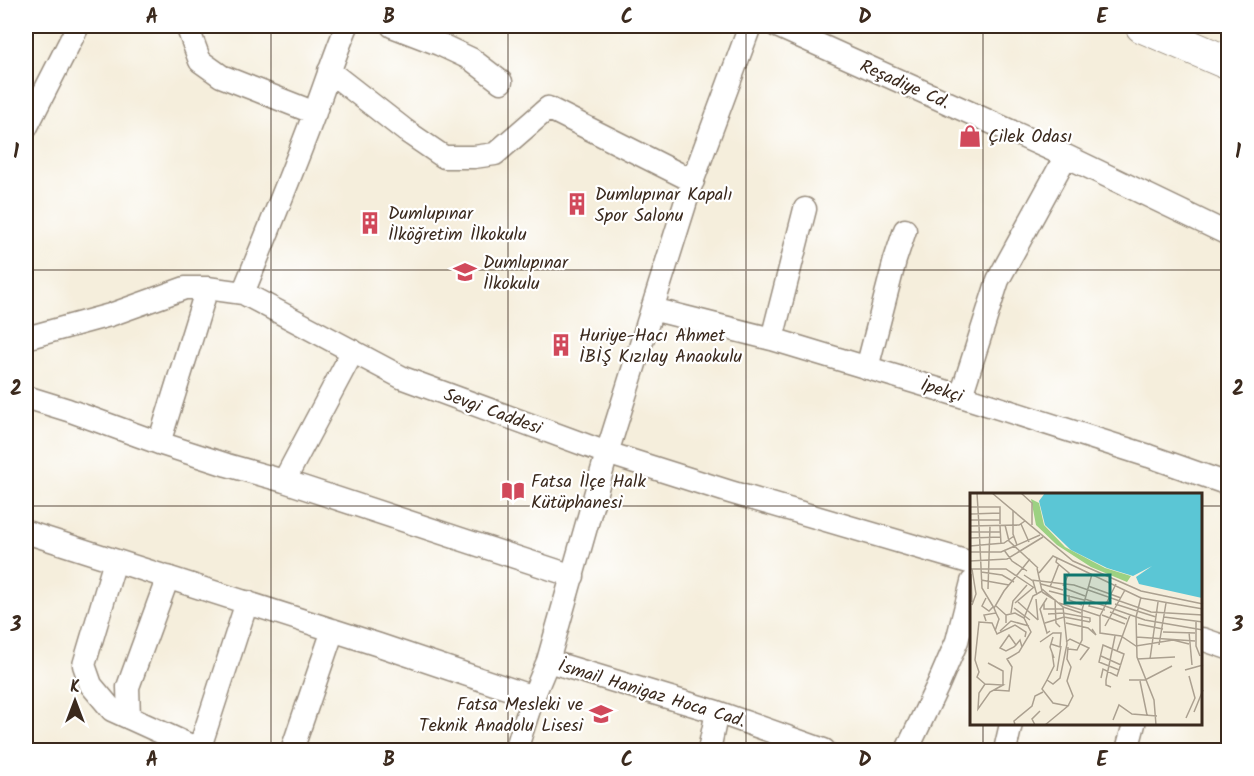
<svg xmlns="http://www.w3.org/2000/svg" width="1254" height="776" viewBox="0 0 1254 776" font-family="Kalam,sans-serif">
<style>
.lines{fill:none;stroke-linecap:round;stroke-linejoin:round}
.minor-casing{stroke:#988c7d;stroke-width:25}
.trunk-casing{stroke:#988c7d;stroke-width:35}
.minor{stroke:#fff;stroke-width:22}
.trunk{stroke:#fff;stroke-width:33}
.grid{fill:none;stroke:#3b2a1e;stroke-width:1.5;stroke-opacity:0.55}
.labels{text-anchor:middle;stroke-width:4.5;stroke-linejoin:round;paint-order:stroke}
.street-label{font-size:18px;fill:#3b2a1e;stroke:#fff}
.poi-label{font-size:18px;fill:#3b2a1e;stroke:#fff;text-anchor:start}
.inset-road{fill:none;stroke:#aba090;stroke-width:1.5}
.view{fill:#0f766e;fill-opacity:0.15;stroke:#0f766e;stroke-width:3}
.inset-edge{fill:none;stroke:#3b2a1e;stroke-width:3}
.neatline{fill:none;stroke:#3b2a1e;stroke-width:2}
.grid-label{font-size:20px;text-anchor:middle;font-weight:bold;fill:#3b2a1e}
</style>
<rect width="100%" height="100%" fill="#fff"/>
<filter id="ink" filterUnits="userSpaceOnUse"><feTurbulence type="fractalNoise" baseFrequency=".0167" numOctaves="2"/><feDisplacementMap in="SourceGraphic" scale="12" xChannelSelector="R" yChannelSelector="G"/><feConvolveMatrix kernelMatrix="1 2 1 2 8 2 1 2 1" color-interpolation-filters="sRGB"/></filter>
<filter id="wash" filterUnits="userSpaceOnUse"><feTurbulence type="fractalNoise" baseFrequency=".008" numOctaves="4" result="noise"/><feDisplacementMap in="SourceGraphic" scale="24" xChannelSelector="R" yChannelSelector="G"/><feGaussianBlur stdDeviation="1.35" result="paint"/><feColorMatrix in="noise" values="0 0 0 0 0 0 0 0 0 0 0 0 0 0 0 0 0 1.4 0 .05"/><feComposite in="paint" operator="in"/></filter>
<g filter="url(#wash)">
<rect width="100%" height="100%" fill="#f5eedc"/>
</g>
<g filter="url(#ink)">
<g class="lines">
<g class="minor-casing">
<path id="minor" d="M187,26L200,61L221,76L315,113
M392,26L439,44L471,59L501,82
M777,26L1066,156L1228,234
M329,71L406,131L444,157H474L495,154L548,108L693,181
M26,128L78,26
M243,293C267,234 291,176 313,117C325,86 334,56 347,26
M652,309L772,339L961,396L1149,456L1228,484
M26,338L110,315L185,288H207L243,293L403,378L607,453L730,492L972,563
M772,339L805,209
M867,368L895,260L905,230
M961,396L998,280L1066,156
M26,397L68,410L159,443L227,465L284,481L573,576
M159,443L207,288
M284,481L353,351
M26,532L379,645L533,697
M115,561L84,665L91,685L112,710L200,750
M1202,639L1228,648
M548,661L717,712L824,750
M129,718L128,687L168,577
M199,750L247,602
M292,750L333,630
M516,750L533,697L548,661L607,453L691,185L750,26
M709,750L717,712
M907,750L938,685L957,641L972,582
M1005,750L1011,724
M1127,750L1134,724"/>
</g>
<g class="trunk-casing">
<path id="trunk" d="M1142,26L1228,63"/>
</g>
<use href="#minor" class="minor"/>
<use href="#trunk" class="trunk"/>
</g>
</g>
<path class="grid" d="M271,26V750M508,26V750M746,26V750M983,26V494M26,270H1228M26,506H972M1202,506H1228M983,724V750"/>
<defs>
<g id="shop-bare" transform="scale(1.8)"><path d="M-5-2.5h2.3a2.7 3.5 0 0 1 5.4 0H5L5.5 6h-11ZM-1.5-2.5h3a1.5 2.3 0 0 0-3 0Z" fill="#d1495b" stroke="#fff" stroke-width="2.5" paint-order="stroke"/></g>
<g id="building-bare" transform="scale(1.8)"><path d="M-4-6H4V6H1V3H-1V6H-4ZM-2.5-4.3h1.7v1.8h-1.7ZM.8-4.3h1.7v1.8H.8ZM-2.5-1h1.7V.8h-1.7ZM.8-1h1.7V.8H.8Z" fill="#d1495b" stroke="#fff" stroke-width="2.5" paint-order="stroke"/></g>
<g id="school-bare" transform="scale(1.8)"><path d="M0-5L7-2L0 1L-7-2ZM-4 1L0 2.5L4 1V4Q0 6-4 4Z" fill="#d1495b" stroke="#fff" stroke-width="2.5" paint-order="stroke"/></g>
<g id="library-bare" transform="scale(1.8)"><path d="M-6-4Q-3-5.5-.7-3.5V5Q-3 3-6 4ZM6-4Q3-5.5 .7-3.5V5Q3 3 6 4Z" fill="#d1495b" stroke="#fff" stroke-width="2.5" paint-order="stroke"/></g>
</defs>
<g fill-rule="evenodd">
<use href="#shop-bare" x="970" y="136"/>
<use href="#building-bare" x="577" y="204"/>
<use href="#building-bare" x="370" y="223"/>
<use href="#school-bare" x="465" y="272"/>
<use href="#building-bare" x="561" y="345"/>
<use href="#library-bare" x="513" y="491"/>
<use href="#school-bare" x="601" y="714"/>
</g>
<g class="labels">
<g class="street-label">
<text transform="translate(905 84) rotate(24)" y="6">Reşadiye Cd.</text>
<text transform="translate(942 390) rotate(17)" y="6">İpekçi</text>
<text transform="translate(493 411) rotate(20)" y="6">Sevgi Caddesi</text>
<text transform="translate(652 693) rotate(17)" y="6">İsmail Hanigaz Hoca Cad.</text>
</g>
<g class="poi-label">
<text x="988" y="142">Çilek Odası</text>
<text x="595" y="200">Dumlupınar Kapalı<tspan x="595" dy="21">Spor Salonu</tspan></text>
<text x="388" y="219">Dumlupınar<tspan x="388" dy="21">İlköğretim İlkokulu</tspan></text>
<text x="483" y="268">Dumlupınar<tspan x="483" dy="21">İlkokulu</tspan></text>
<text x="579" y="341">Huriye-Hacı Ahmet<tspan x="579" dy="21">İBİŞ Kızılay Anaokulu</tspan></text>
<text x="531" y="487">Fatsa İlçe Halk<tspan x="531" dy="21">Kütüphanesi</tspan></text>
<text x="583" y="710" text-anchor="end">Fatsa Mesleki ve<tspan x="583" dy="21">Teknik Anadolu Lisesi</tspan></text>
</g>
</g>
<g transform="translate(970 493)">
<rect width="232" height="232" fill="#f5eedc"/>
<path d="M61,6L69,10L74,32L95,54L135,75L161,83L157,89L121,74L87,52L66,32Z" fill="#9cd182"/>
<path d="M75,0H232V105L169,91L166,84L182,73L163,83L137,75L101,57L75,32L69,8Z" fill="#5bc6d5"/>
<path class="inset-road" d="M7,0L9,33M22,0L103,68L171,98L233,111M51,0L62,10V32M0,14H30V31M43,18V41L47,52M0,21L30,20M0,27H30M51,31L59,49M35,32L39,48L68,75M0,33L49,32L55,28M9,33L12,95L24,115M30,33L31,51M0,39H31M0,45L31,44M0,53L34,50L44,43M34,57L42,68L57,78M0,59H31L70,42M87,65L86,69L99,80L93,93M0,68L37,66L73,44M0,76H36L63,94M2,76L6,101L2,112M11,79L32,82L44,89M69,80L83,63L171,105L233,116M1,81L2,109M54,82L63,88L67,102M11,87L39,92M61,87L104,92L181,119L233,122M71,91L93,97M146,91L130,123V140L151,143L166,153L203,147L219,151M118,93L151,105M80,94L89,71M94,95L115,103M18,96L20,33M72,96L93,114L97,151L90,185L83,191L77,187L72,196L83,210L98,213L75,232M79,98L114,107M72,99L85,107L86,130L90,134M99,102V107L112,112M171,104L166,124L167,164L184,207L186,232M16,105L12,113L19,118L23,114M77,105L70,116L77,140L80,138M66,106L68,127M115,106L175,127L233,137M121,107L119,113L135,117M48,109L68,127M45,110L64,94M74,110V116H93M89,110L112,117L122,81M145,111L186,124M26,113L36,122V130M93,114L111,120M44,115L60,127M140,119L157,126M41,120L43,108L57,92M78,121L93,120L120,125V129M36,122L45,120L54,125M132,122L155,131M194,124L233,129M16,128L14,122L26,120L24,115L34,98L60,66M226,128V153L230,163M75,130L94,124L120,129M96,130L118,135L126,142L122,136M168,131L193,136M135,133L155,97M25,138L29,126L26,120M30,138L41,128L59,133M193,139L225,140M219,139L222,172M83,144L80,154L84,165M166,144L225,148M70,149L83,140H91L90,154L81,151M96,149L100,146L119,155L110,167M46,152L39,142L30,155L36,158L44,154L46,152L50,147L52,154M133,152L154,161L149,177L129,169ZM189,152L196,110M98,156L107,157L112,147V117L130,123M147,158L160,122M131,163L151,172M167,166L205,164M180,166L188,109M18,170L33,178V192M215,177L233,172M87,178L91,153M131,185L133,176L147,183L149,177M77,187L84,173L82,159M159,187H175L202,173M170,188L177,222M15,191L7,184L9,179L5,167L9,129L22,130L27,141L45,132L56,139L55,144M15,191L33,192L20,199L8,216L9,200ZM141,194L136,192V187L145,143M24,197L39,198L42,174L37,166L49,159L61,139L54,125L63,103L72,98L67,75M98,213L103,203L97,188L101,174L97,166L98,154M224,219L233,197M216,225L225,205L219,183M143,227L149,212L162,221L187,223M45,232L44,228L62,213L65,203L73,199M65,232L62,226L70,218"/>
<path class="view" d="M95,82H140V110H95Z"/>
<rect width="232" height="232" class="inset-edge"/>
</g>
<rect width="1254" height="776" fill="none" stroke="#fff" stroke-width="66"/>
<g transform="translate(75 701)" stroke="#ffffff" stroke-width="4.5" paint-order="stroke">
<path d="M0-4.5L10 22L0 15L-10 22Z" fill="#3b2a1e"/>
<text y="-9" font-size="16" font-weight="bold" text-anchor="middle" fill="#3b2a1e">K</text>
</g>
<rect x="33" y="33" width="1188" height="710" class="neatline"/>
<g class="grid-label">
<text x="152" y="23">A</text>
<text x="389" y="23">B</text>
<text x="627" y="23">C</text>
<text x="865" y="23">D</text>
<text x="1102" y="23">E</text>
<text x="16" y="158">1</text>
<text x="1238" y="158">1</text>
<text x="16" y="395">2</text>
<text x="1238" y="395">2</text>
<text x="16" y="631">3</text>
<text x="1238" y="631">3</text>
<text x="152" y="766">A</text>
<text x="389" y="766">B</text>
<text x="627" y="766">C</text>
<text x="865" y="766">D</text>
<text x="1102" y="766">E</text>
</g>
</svg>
